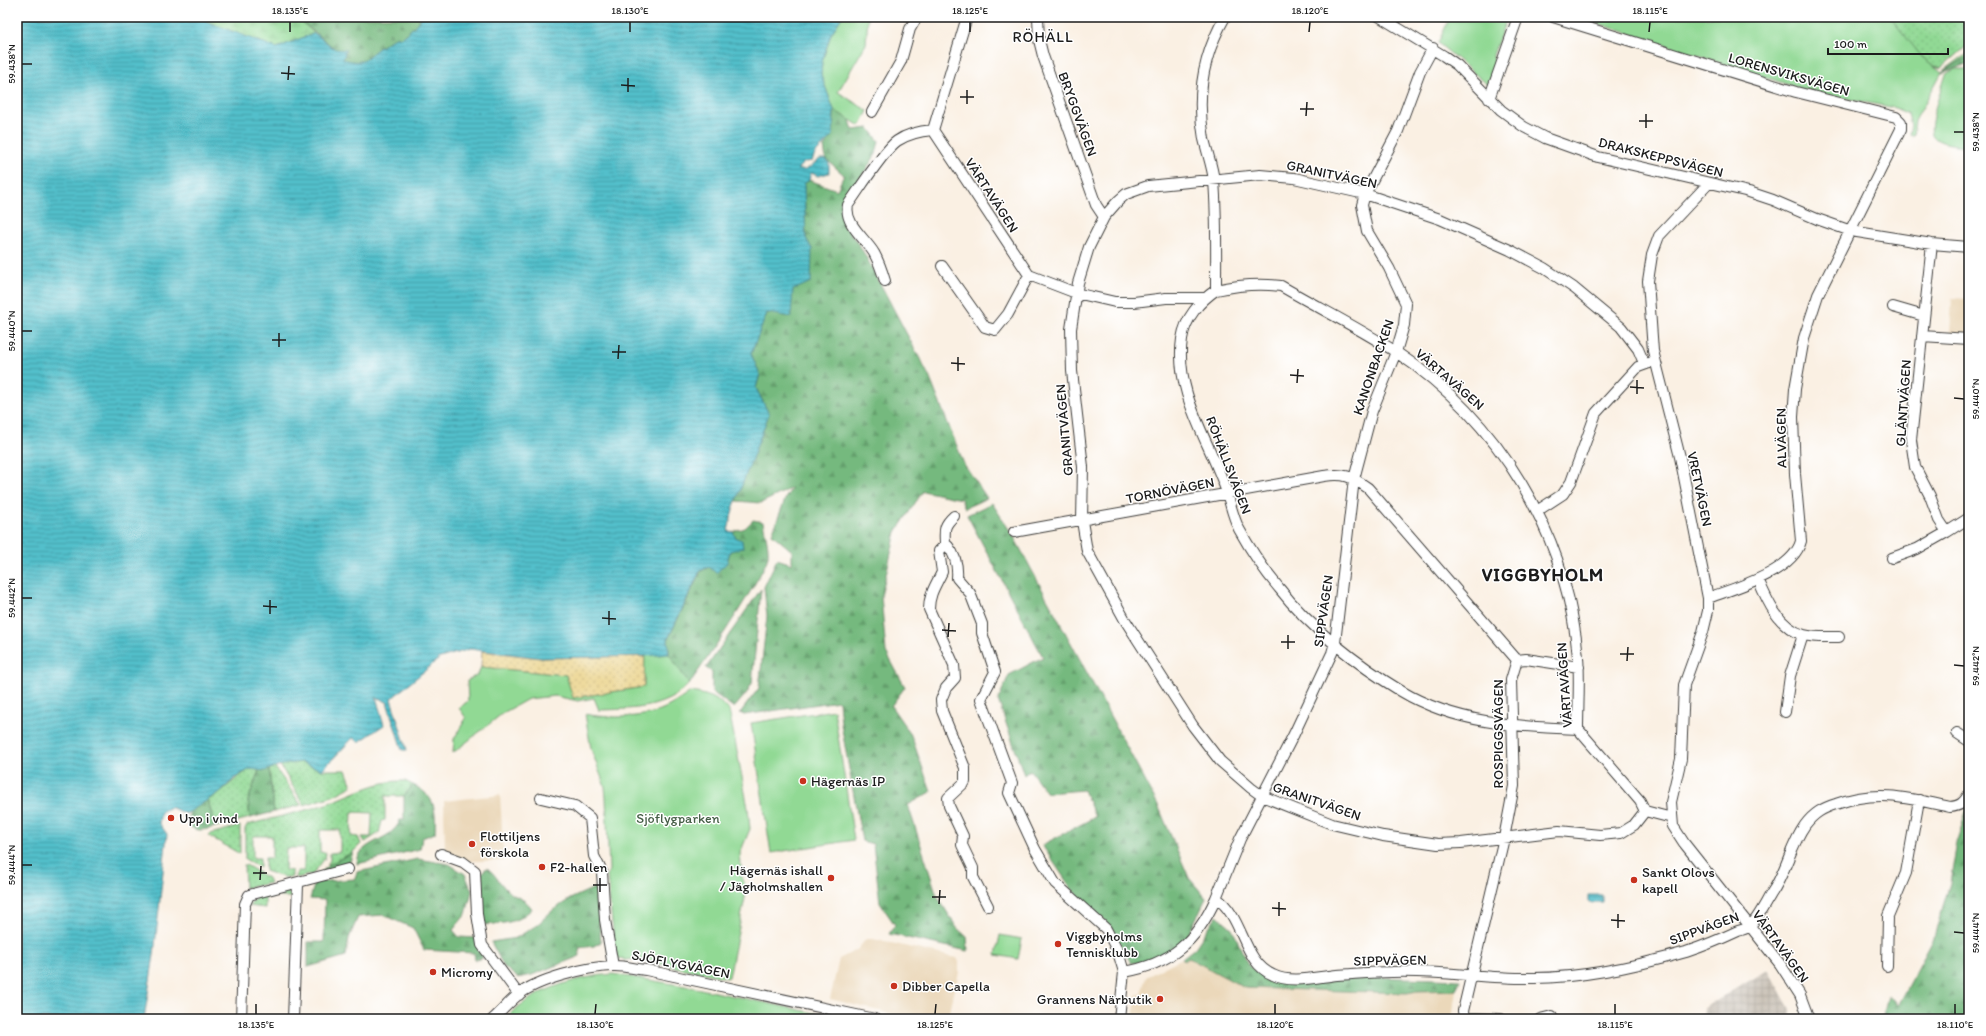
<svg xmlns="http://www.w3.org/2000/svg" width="1986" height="1036" viewBox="0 0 1986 1036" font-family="Itim,sans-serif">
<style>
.built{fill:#ebd8ba}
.industrial{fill:url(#industrial-grid)}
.grass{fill:url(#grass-dots);stroke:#567a58}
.forest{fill:url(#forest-firs);stroke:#486a4d}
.wetland{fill:url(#wetland-marsh);stroke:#567a58}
.sand{fill:url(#sand-dots);stroke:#857b5d}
.park{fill:#91d994;stroke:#567a58}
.water{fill:url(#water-rules);stroke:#376e74}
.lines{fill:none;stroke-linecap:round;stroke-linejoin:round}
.minor-casing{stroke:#3d3c3a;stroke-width:12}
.minor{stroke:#fff;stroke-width:10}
.ticks{fill:none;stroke:#1c1c1c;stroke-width:1.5}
.poi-dot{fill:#c8321e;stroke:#fff;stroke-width:1.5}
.labels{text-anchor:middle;stroke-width:3;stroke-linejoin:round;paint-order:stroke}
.street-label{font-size:14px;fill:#1c1c1c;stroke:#fff}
.poi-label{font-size:14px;fill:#1c1c1c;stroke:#fff;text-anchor:start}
.park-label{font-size:14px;fill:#455e46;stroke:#fff}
.neighbourhood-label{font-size:15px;letter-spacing:1px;fill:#1c1c1c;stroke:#fff}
.district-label{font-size:18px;font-weight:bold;letter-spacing:1px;fill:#1c1c1c;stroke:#fff}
.neatline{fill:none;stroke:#1c1c1c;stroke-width:1.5}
.ticks-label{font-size:10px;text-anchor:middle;fill:#1c1c1c}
</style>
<defs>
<pattern id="industrial-grid" width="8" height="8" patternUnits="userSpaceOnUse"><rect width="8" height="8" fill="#cbc3b8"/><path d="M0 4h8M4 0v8" fill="none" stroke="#aea79e"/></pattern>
<pattern id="grass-dots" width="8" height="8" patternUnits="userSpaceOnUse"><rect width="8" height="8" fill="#91d994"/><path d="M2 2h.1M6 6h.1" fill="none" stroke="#7cba7f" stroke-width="1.8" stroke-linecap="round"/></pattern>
<pattern id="forest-firs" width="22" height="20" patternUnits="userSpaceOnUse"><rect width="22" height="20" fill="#74b97e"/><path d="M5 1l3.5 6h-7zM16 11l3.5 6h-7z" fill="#649e6c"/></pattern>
<pattern id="wetland-marsh" width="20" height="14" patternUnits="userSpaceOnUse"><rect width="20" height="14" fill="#91d994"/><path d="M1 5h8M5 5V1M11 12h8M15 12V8" fill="none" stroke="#7cba7f"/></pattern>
<pattern id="sand-dots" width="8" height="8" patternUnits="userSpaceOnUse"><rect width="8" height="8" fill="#eeda9e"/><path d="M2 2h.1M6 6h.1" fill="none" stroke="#ccba88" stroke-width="1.8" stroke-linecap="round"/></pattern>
<pattern id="water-rules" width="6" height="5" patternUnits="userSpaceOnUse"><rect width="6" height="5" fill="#52bfcb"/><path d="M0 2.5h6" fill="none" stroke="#439aa4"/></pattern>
</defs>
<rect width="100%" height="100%" fill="#fff"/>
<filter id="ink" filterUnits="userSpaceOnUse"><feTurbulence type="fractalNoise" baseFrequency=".025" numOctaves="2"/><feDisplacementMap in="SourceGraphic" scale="8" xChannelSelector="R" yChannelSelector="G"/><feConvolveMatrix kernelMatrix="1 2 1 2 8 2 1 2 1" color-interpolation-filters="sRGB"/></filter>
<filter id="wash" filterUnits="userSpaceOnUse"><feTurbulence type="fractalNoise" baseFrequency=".012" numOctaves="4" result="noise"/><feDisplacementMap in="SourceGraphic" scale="16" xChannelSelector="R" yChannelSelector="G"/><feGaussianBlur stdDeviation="0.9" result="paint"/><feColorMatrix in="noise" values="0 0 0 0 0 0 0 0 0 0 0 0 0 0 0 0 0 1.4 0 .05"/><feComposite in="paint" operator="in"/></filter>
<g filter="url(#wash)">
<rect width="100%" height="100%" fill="#faf0e3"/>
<path class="built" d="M1952,298L1969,299V334L1950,333Z
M500,795L504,861H468L445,852L444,801Z
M866,939H873L957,958L959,962V972L948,1019H912L830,999L839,959L858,949Z
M1182,958L1184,961L1189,958L1245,988L1407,993L1417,991L1456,990L1452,1019H1133L1136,995L1141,994L1146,977Z"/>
<path class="industrial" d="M1768,970L1790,1009L1791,1019H1703L1704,1007Z"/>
<path class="grass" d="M1890,17H1969V44L1942,68C1923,66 1902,32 1890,17Z
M301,762L322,770H346L352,786L333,796L304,805L280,765Z
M275,767L301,805L274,812L269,769Z
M250,769L259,770L248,801L250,818L215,827L208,800C224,791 235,778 250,769Z
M405,781L413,785L404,796H385V820L382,821L379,833L365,842L362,837H371L372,813L352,812L351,836L358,837L361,844L353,852L327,866L330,860V853L340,852V830H320V852L326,853L325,858L313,874L296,878L297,871H304V848H286L285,870L292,871V877H283L265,871V858H272V836H253V858H260V868L245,859V829L247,825C272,818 298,813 323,805C351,796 374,780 405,781Z
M240,826V854L209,836L210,834Z
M244,865H246L268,878L270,883L245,888Z
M282,890H287L292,897H280Z
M270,895L271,897H265V908L249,906C254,897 260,896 270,895Z"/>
<path class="forest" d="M296,17H421C416,26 408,33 400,38L398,36L377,49L370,57L357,63L342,59L335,49Z
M1969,56V63L1942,73Z
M834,110L850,120L853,130L869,128L879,141L876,154L842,206V220L864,253L929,376L964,464L987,498L965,508L961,499L923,491L896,532L881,596L886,652L905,687L891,706L911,735L931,792L908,805L937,896L957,928L967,937L968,951L889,934L895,925L880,903L873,844L862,841L841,724L839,701L744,715L740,713L759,688L767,616L764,587L777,559L792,564V551L772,534L786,497L792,488L761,503L736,501L769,414L756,388L760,374L751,354L767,313L793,290L812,249L806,238L804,184L809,180L837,190L844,175L826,159L824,147L833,135Z
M992,503L1014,537L1157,803L1189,878L1206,898L1185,942L1154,962L1131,963L1111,928L1073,891L1042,845L1095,817L1084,790L1047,793L1030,770L1024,775L998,700L1009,675L1043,657L967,515Z
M753,520L763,522C765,533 769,545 768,556C767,571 702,667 689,684L669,654L668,639L701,571L709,567L727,563L730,551L736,549V538L733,532L745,528Z
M761,589L752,683L746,694L734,708L712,692V672L706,668Z
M269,769L274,812L250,818L248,801L259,770Z
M413,785C436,796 436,810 435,833L422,838L420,849L357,864C357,840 393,842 400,820H404V796Z
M208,800L215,827C204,830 195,833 187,823L190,811Z
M1969,804V1019H1882L1888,996L1899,1004L1933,940L1950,883L1958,837Z
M353,852L349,865L322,872L327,866Z
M418,859L449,864L465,874L472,891L466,914L453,930L459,937L477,938L483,958L475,960L474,953L424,950L413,928L383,915L358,917L349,938L346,956L308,967V942H324L325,900L310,899L315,882L355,879L357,872Z
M487,868C497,875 501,887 512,894C520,899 527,900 532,909C515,924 506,923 483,925L481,874L483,871Z
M596,887L601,942L594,946L579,948L580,956L532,975L518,978L504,967L491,942L516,938L537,925L553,910L570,899Z
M1217,915L1232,928L1248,965L1267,980L1294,982L1375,977L1461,980L1456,990L1417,991L1407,993L1245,988L1189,958L1184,961L1182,958L1195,948Z
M1615,1013V1019H1569L1570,1017Z"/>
<path class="wetland" d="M201,17H296L314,33L277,48L208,22Z"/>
<path class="sand" d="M482,651L542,658L645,656L644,687L572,698L566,675L481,667Z"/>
<path class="park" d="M842,17H868L866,44L838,92L868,111L860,126L834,110L821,75L822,62L831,34Z
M1450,17H1513L1505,23L1493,55L1495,65L1488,85L1438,43Z
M1578,17H1890L1922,57L1942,72L1969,52V56L1942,72L1915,121L1913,136L1909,134L1911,125L1908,114L1895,108L1811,92Z
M1955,69H1969V136L1967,144L1962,146C1954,144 1939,144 1933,136C1926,127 1943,86 1946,74Z
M669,654L689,684C665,710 632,709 599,710L594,698L578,701L555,696L528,699L503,713L453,753L454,739L466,718L459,708L468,701L467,681L478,674L481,667L566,675L573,698L644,687L645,656Z
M690,692C706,694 718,698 729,710L748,808L750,829L740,853L742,878L746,887V893L729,977L727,978L637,959L625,960L619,959L615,950L607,875L609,870L606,798L605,787L591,749L585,714C603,718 630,718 648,714C662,711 679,701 690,692Z
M834,710L854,840L771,853L751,723Z
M1000,935L1022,939L1018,959L996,955Z
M613,974L691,987L833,1017L832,1019H505C532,990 575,977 613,974Z"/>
<path class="water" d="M17,17H201L208,22L277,48L314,33L335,49L346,50L343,59C365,65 363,59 379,48C385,44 391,40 397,36L400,38C408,33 416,26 421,17H842L831,34L822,62L821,75L834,110L833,135L815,154L812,161L805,162L799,167L798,170H806L820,159H826L829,163V173L818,176L811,173L809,180L804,184L806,238L812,249L811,282L793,290L791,317L767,313L751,354L760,374L756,388L769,414L733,509L728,531L733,532L736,538L742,540L743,548L730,551L727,563L716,573L709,567L700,571L668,639L669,654L645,656L542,658L470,649L440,658L391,699L407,750H402L387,702L376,697L384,725L359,742L353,738L322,770L301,762L277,766L265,771L250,769L235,778L220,792L186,814L170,807L161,812L159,823L167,834L154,955L144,1019H17Z
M1589,895H1602V902H1589Z"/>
</g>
<g filter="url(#ink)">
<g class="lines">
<g class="minor-casing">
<path id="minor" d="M1038,17L1039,40L1043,56L1096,205L1104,217
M1225,17C1203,55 1196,96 1204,139C1207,152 1213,169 1214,181C1217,217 1216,254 1216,290C1200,301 1185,318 1182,339C1174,394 1211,443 1227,493C1231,506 1233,517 1239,529C1250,549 1264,570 1279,588C1310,628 1358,665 1401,691C1454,723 1517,727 1578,729
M1380,17L1444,56L1457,65L1501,110L1524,127L1545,138L1598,157L1749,192L1773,200L1817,219L1851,231L1932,244L1969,247
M1553,17L1796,92L1896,117L1901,122V129L1818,295L1804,338L1795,389L1793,417L1795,474L1801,541C1793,572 1735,588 1708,598
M1433,48L1420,72L1398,131L1365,194L1362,205L1367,231L1389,268L1406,304L1404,325L1396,352L1372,411L1354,479L1335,643L1332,653L1294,734L1240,839L1216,898C1244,916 1242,962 1273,975C1291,984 1317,977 1337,975C1355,974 1374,972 1392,972C1440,970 1487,979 1534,978C1585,978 1637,966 1686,952C1704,946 1721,939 1738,931C1741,930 1747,929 1750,926C1757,920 1766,902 1771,894C1786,873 1790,846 1805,825C1814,813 1823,808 1836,804C1877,789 1909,798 1950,807C1960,806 1964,803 1969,794
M1489,99L1518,17
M872,112L901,61L910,29L917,17
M933,130L1029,275L1076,293L1115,302H1134L1166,298H1204
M933,130L967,17
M1709,183L1659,236L1652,255L1648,281L1653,351L1680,457L1708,598V611L1703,632L1684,685L1681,759L1671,802L1673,826L1684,843L1780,964L1800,995L1809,1019
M1932,244L1911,440L1915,467L1930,496L1939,520L1947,532L1969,518
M942,266L985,327L995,330L1008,314L1029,275
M885,281C882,271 879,262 874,253C865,238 844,224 848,205C858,191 884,150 897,141C907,134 921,131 933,130
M1216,290C1238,285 1258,283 1281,286C1319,308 1359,328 1396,352C1499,420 1567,533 1578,657C1580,681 1578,705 1578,729L1640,801L1645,811L1672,818
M1893,307L1924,316
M1922,336L1969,339
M1644,363L1638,349L1621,327L1574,288L1544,268L1510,250L1440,219L1365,194L1294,178L1260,175L1148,186L1126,194L1118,201L1104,217L1089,247L1078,283L1071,329L1072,371L1083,467L1082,521L1087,551L1125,620L1193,726L1220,761L1251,788L1262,796L1332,824L1383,836L1438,844L1461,843L1559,831L1600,835L1621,833L1634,825L1645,811
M1537,511L1563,494L1571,482L1596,413L1638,367L1649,363
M1014,532L1324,476C1344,473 1351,476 1368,488L1517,660
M945,546C945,531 942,527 954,516
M1892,558L1917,549L1947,532
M1758,579C1767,601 1779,628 1804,635C1815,638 1827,637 1839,637
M1517,660L1526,659L1579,667
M1785,712L1790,676L1803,635
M1957,733L1969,741
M541,798L575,806L590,818L594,856L602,872L605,920L613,966
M441,854L463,862L475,871L477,914L482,945L519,995
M988,906L973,877V868L962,845L963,836L949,806L948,798L965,782V768L942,711L941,700L946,688L955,678L954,665L929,609C929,594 936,585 942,572L939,551L944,546H948C956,556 958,566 957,578L970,593L982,624V633L995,672L981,699L1012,783L1009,793L1035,849L1055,883L1106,929L1118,952L1124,972L1119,1019
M1887,966L1888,916L1906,873L1919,800
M1124,972C1171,964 1197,941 1216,898
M241,1019L245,904L249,895L348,869
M293,1019L298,884
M493,1019C502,1011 509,1002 518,995C538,979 586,967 612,966C623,965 635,969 646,970L875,1019
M1501,1019L1468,1018L1464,1017L1463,1011L1504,838L1514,786L1511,680L1517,660
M1540,1019L1552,1016"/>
</g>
<use href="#minor" class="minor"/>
</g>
</g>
<path class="ticks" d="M290,32V22M630,32V22M970,32V22M1309,32L1310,22M1649,32L1650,22M22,64H32M281,73L295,74M288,80L289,66M621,85L635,86M628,92V78M960,97H974M967,104V90M1300,109H1314M1306,116L1307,102M1639,121H1653M1646,128V114M1954,132H1964M22,331H32M272,340H286M279,347V333M612,352H626M618,359L619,345M951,363L965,364M958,371V357M1290,375L1304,376M1297,383L1298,369M1630,387L1644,388M1637,394V380M1954,398L1964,399M22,598H32M263,606L277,607M270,614V600M602,618L616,619M609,625V611M942,630L956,631M948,637L949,623M1281,642H1295M1288,649V635M1620,654H1634M1627,661L1628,647M1954,665L1964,666M22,865H32M253,873H267M260,880L261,866M593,885H607M600,892V878M932,897H946M939,904L940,890M1272,908L1286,909M1279,916V902M1611,920L1625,921M1618,928V914M1954,932L1964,933M256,1014V1004M595,1014L596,1004M935,1014L936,1004M1275,1014V1004M1615,1014V1004M1955,1014V1004"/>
<g class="poi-dot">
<circle cx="803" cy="781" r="4"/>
<circle cx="171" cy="818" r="4"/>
<circle cx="472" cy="844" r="4"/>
<circle cx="542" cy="867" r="4"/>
<circle cx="831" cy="878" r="4"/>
<circle cx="1634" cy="880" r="4"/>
<circle cx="1058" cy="944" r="4"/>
<circle cx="433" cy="972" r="4"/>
<circle cx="894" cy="986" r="4"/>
<circle cx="1160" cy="999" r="4"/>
</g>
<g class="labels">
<g class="street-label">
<text transform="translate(1789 74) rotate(16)" y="5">LORENSVIKSVÄGEN</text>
<text transform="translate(1078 114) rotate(70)" y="5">BRYGGVÄGEN</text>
<text transform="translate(1661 157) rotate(14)" y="5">DRAKSKEPPSVÄGEN</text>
<text transform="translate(1332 174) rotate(12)" y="5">GRANITVÄGEN</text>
<text transform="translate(992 195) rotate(57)" y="5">VÄRTAVÄGEN</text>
<text transform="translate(1373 367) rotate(-71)" y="5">KANONBACKEN</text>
<text transform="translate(1450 379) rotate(41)" y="5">VÄRTAVÄGEN</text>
<text transform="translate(1903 403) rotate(-86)" y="5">GLÄNTVÄGEN</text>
<text transform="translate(1064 430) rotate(-95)" y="5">GRANITVÄGEN</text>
<text transform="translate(1781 438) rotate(-91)" y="5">ALVÄGEN</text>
<text transform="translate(1229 465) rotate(69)" y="5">RÖHÄLLSVÄGEN</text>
<text transform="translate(1700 489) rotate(78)" y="5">VRETVÄGEN</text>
<text transform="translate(1170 490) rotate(-11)" y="5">TORNÖVÄGEN</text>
<text transform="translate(1323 611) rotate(-82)" y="5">SIPPVÄGEN</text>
<text transform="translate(1564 685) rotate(-94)" y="5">VÄRTAVÄGEN</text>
<text transform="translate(1498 734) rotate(-90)" y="5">ROSPIGGSVÄGEN</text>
<text transform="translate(1317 801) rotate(19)" y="5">GRANITVÄGEN</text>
<text transform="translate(1704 928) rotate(-20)" y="5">SIPPVÄGEN</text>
<text transform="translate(1781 946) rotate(54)" y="5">VÄRTAVÄGEN</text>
<text transform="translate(1390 960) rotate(-1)" y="5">SIPPVÄGEN</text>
<text transform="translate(681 964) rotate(11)" y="5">SJÖFLYGVÄGEN</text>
</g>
<g class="poi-label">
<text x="811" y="786">Hägernäs IP</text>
<text x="179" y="823">Upp i vind</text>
<text x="480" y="841">Flottiljens<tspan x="480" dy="16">förskola</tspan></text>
<text x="550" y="872">F2-hallen</text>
<text x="823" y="875" text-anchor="end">Hägernäs ishall<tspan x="823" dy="16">/ Jägholmshallen</tspan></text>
<text x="1642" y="877">Sankt Olovs<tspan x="1642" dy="16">kapell</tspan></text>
<text x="1066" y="941">Viggbyholms<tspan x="1066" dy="16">Tennisklubb</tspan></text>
<text x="441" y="977">Micromy</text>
<text x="902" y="991">Dibber Capella</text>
<text x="1152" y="1004" text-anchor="end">Grannens Närbutik</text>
</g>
<g class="park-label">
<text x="678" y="823">Sjöflygparken</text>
</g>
<g class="neighbourhood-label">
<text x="1043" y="42">RÖHÄLL</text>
</g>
<g class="district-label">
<text x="1543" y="581">VIGGBYHOLM</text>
</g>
</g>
<rect width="1986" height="1036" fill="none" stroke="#fff" stroke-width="44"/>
<path d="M1828 48v6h120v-6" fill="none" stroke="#1c1c1c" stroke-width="2"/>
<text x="1834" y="48" font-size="12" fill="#1c1c1c" stroke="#ffffff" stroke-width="3" paint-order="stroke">100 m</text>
<rect x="22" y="22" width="1942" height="992" class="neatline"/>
<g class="ticks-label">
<text x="290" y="14">18.135°E</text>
<text x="630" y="14">18.130°E</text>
<text x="970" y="14">18.125°E</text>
<text x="1310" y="14">18.120°E</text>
<text x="1650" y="14">18.115°E</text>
<text transform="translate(11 64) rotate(-90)" y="4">59.438°N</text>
<text transform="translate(1975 132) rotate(-90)" y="4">59.438°N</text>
<text transform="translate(11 331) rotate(-90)" y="4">59.440°N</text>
<text transform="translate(1975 399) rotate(-90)" y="4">59.440°N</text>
<text transform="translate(11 598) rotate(-90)" y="4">59.442°N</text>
<text transform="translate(1975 666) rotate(-90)" y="4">59.442°N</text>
<text transform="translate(11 865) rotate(-90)" y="4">59.444°N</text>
<text transform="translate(1975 933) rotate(-90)" y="4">59.444°N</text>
<text x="256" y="1028">18.135°E</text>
<text x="595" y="1028">18.130°E</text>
<text x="935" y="1028">18.125°E</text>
<text x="1275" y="1028">18.120°E</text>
<text x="1615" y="1028">18.115°E</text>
<text x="1955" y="1028">18.110°E</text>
</g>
</svg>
